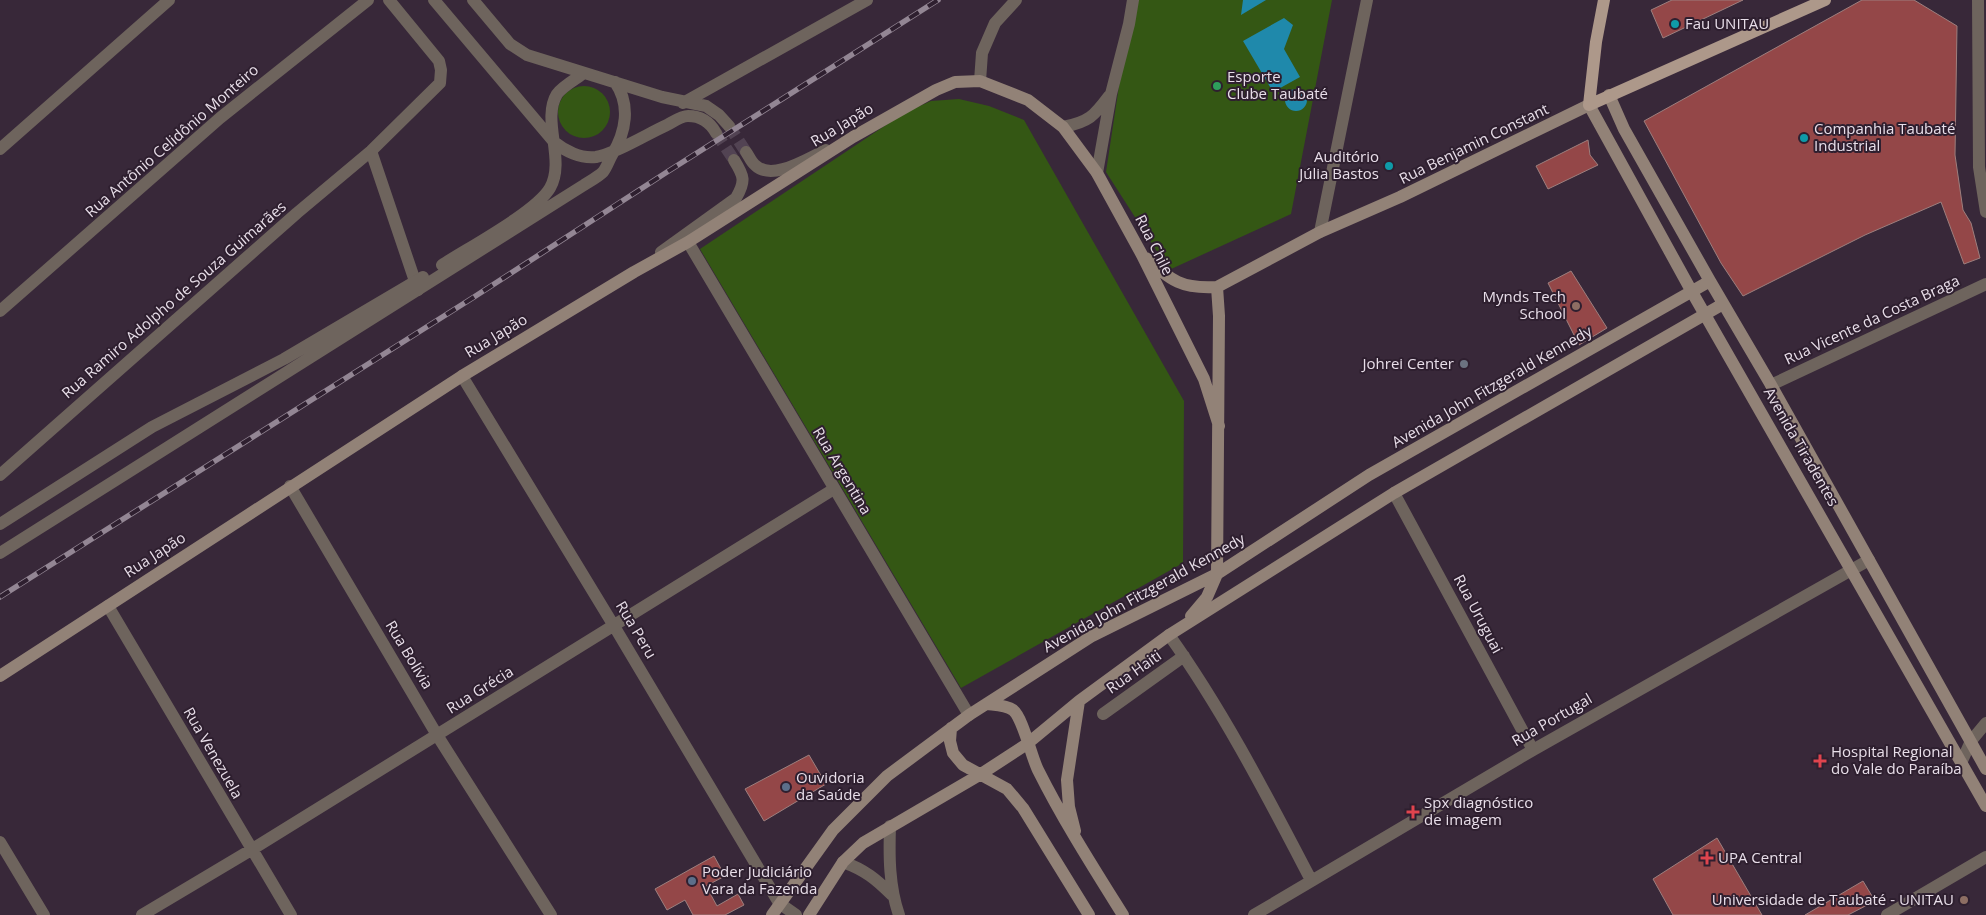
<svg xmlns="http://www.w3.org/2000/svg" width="1986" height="915" viewBox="0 0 1986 915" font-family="'Open Sans',sans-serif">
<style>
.green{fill:#345714}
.water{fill:#1f89ab}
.building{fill:#944748;stroke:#9d7f7e}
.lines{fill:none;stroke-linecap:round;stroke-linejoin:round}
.tertiary-tunnel{stroke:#524353;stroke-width:12;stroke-dasharray:12 6;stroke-linecap:butt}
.minor{stroke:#6e645d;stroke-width:12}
.tertiary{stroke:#6e645d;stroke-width:12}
.secondary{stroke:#928277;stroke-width:12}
.primary{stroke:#ad988a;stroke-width:12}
.rail-casing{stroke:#938694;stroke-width:5.5}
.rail{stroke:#2e1f2f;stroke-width:4;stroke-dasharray:11;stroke-linecap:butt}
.culture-dot{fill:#0f9aa8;stroke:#2e1f2f;stroke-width:2}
.leisure-dot{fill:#2e9e5b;stroke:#2e1f2f;stroke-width:2}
.education-dot{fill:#8d6e63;stroke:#2e1f2f;stroke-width:2}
.worship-dot{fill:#6b7280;stroke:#2e1f2f;stroke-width:2}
.health-dot{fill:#e0444e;stroke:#2e1f2f;stroke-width:2}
.service-dot{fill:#5c6f8a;stroke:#2e1f2f;stroke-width:2}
.labels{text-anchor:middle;stroke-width:4;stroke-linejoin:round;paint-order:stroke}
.poi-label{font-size:15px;fill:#e8dee9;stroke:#2e1f2f;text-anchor:start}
.street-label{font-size:15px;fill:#e8dee9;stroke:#2e1f2f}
</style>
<rect width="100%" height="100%" fill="#382839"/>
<path class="green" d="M1132,0H1332L1291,214L1169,270L1106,172Z
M558 112a26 26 0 1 1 52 0a26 26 0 1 1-52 0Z
M959,99L989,106L1024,120L1184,401L1183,563L961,688L700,249L904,113L931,101Z"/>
<path class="water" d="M1243,0H1266L1241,15Z
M1284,18L1293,25L1284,49L1300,77L1273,92L1243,41Z
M1285 100a11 11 0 1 1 22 0a11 11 0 1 1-22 0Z"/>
<path class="building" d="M1672,0H1743L1663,38L1651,10Z
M1862,0H1914L1957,26L1955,155L1963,210L1971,223L1980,258L1964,264L1941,202L1865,235L1743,296L1721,263L1644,121Z
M1588,140L1590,155L1598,165L1548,189L1536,166Z
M1571,271L1607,328L1579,345L1548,283Z
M809,755L826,784L764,821L745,789Z
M1717,838L1762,915H1673L1653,879Z
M714,856L725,876L706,886L717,906L738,894L744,905L725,915H693L685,900L667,910L655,889Z
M1863,881L1875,901L1848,915H1805Z"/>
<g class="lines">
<path class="tertiary-tunnel" d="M729,126L746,152
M716,133L734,160"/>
<path class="minor" d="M1978,0L1979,167L1986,212
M980,81L982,53L995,23L1016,0
M1063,127C1089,122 1094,116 1109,96
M0,149L169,0
M371,151L418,290
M1097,173L1111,94L1129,24L1133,0
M1320,232L1367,0
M0,311L220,118L368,0
M462,376L614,626L779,903L796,915
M1771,385L1986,284
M0,475L297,213L371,151L440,83L441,70L439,61L389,0
M290,486L437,735L551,915
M1394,493L1533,750
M108,606L291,915
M1169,635C1224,712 1267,796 1311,880
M1103,714L1184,656
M1961,763L1971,741L1986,723
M0,842L44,915
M142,915L251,850L834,489
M1254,915L1533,750L1869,560
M1887,915L1986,857"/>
<path class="tertiary" d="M434,0L554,142C565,151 581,159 596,157C617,153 647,134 667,125C673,122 681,116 688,116C701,116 710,122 716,133
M473,0L510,44L527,55L662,97L706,106L719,115L729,126
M683,103L867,0
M746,152C749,156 751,162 755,165C772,182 808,158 826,150
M688,242L969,715
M661,252L736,198C746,181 744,176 734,160
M442,265C468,248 536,212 550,188C566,160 541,120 557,94C563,86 576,79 584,73
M0,524L152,427L284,359L423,277
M0,553L584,185C590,181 598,177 603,172C607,167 609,160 612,155C626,132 631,105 615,82
M890,826C889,856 889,886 899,915
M843,862C865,870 876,879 892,895"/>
<path class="secondary" d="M1609,95L1624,129L1710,281L1771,385L1986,769
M1146,258C1172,281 1181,289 1217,287L1320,232L1400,197L1589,105L1692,292L1986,806
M1191,616L1207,597L1217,574L1219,316L1217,287
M0,676L462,376L634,272L688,242L853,137L936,90L955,82L980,81L1028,100L1063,127L1097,173L1142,255L1204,379L1219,426
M987,704C995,705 1006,705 1013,710C1023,718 1031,756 1038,770C1063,820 1093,867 1123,915
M951,728L950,741L953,753L963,765L1007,789L1023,808L1089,915
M1075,831L1069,807L1067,780L1079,701
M772,915L833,830L887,776L969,715L1092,636L1217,574L1369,475L1710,281
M809,915L843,862L863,843L981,774L1027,744L1079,701L1169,635L1394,493L1723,304"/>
<path class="primary" d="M1589,105L1825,0
M1589,105L1596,42L1604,0"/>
<g class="rail-casing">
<path id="rail" d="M0,597L474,297L667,172L938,0"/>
</g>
<use href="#rail" class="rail"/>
</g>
<g class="culture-dot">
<circle cx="1675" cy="24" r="5"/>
<circle cx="1804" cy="138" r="5"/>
<circle cx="1389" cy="166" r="5"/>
</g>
<circle class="leisure-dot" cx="1217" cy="86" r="5"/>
<g class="education-dot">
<circle cx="1576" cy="306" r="5"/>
<circle cx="1964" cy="900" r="5"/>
</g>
<circle class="worship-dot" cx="1464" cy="364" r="5"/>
<g class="health-dot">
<path d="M1817.5 753.5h5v5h5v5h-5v5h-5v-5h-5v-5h5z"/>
<path d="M1410.5 804.5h5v5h5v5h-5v5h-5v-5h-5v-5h5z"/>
<path d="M1704.5 850.5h5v5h5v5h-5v5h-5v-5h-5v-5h5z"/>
</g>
<g class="service-dot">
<circle cx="786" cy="787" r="5"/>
<circle cx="692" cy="881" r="5"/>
</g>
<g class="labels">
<g class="poi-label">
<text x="1685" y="29">Fau UNITAU</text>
<text x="1227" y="82">Esporte<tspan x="1227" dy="17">Clube Taubaté</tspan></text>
<text x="1814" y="134">Companhia Taubaté<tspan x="1814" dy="17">Industrial</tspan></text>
<text x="1379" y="162" text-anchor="end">Auditório<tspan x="1379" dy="17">Júlia Bastos</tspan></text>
<text x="1566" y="302" text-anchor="end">Mynds Tech<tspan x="1566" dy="17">School</tspan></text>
<text x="1454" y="369" text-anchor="end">Johrei Center</text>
<text x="1831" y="757">Hospital Regional<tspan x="1831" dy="17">do Vale do Paraíba</tspan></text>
<text x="796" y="783">Ouvidoria<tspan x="796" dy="17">da Saúde</tspan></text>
<text x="1424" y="808">Spx diagnóstico<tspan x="1424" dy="17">de imagem</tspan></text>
<text x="1718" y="863">UPA Central</text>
<text x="702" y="877">Poder Judiciário<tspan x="702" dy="17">Vara da Fazenda</tspan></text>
<text x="1954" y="905" text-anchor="end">Universidade de Taubaté - UNITAU</text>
</g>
<g class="street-label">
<text transform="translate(842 125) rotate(-31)" y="5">Rua Japão</text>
<text transform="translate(172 141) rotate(-41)" y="5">Rua Antônio Celidônio Monteiro</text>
<text transform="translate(1474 144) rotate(-26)" y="5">Rua Benjamin Constant</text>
<text transform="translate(1154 245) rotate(63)" y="5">Rua Chile</text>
<text transform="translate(174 300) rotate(-41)" y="5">Rua Ramiro Adolpho de Souza Guimarães</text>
<text transform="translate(1872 320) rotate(-25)" y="5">Rua Vicente da Costa Braga</text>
<text transform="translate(496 336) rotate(-31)" y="5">Rua Japão</text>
<text transform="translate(1492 387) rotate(-30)" y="5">Avenida John Fitzgerald Kennedy</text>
<text transform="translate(1801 447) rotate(60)" y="5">Avenida Tiradentes</text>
<text transform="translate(842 471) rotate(59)" y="5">Rua Argentina</text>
<text transform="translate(155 555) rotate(-33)" y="5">Rua Japão</text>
<text transform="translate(1144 593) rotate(-29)" y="5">Avenida John Fitzgerald Kennedy</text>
<text transform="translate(1478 614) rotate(62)" y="5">Rua Uruguai</text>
<text transform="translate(636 630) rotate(59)" y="5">Rua Peru</text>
<text transform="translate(409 655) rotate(59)" y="5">Rua Bolívia</text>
<text transform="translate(1134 672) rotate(-35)" y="5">Rua Haiti</text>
<text transform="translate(480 690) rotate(-32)" y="5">Rua Grécia</text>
<text transform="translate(1552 720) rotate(-30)" y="5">Rua Portugal</text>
<text transform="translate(213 753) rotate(60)" y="5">Rua Venezuela</text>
</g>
</g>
</svg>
